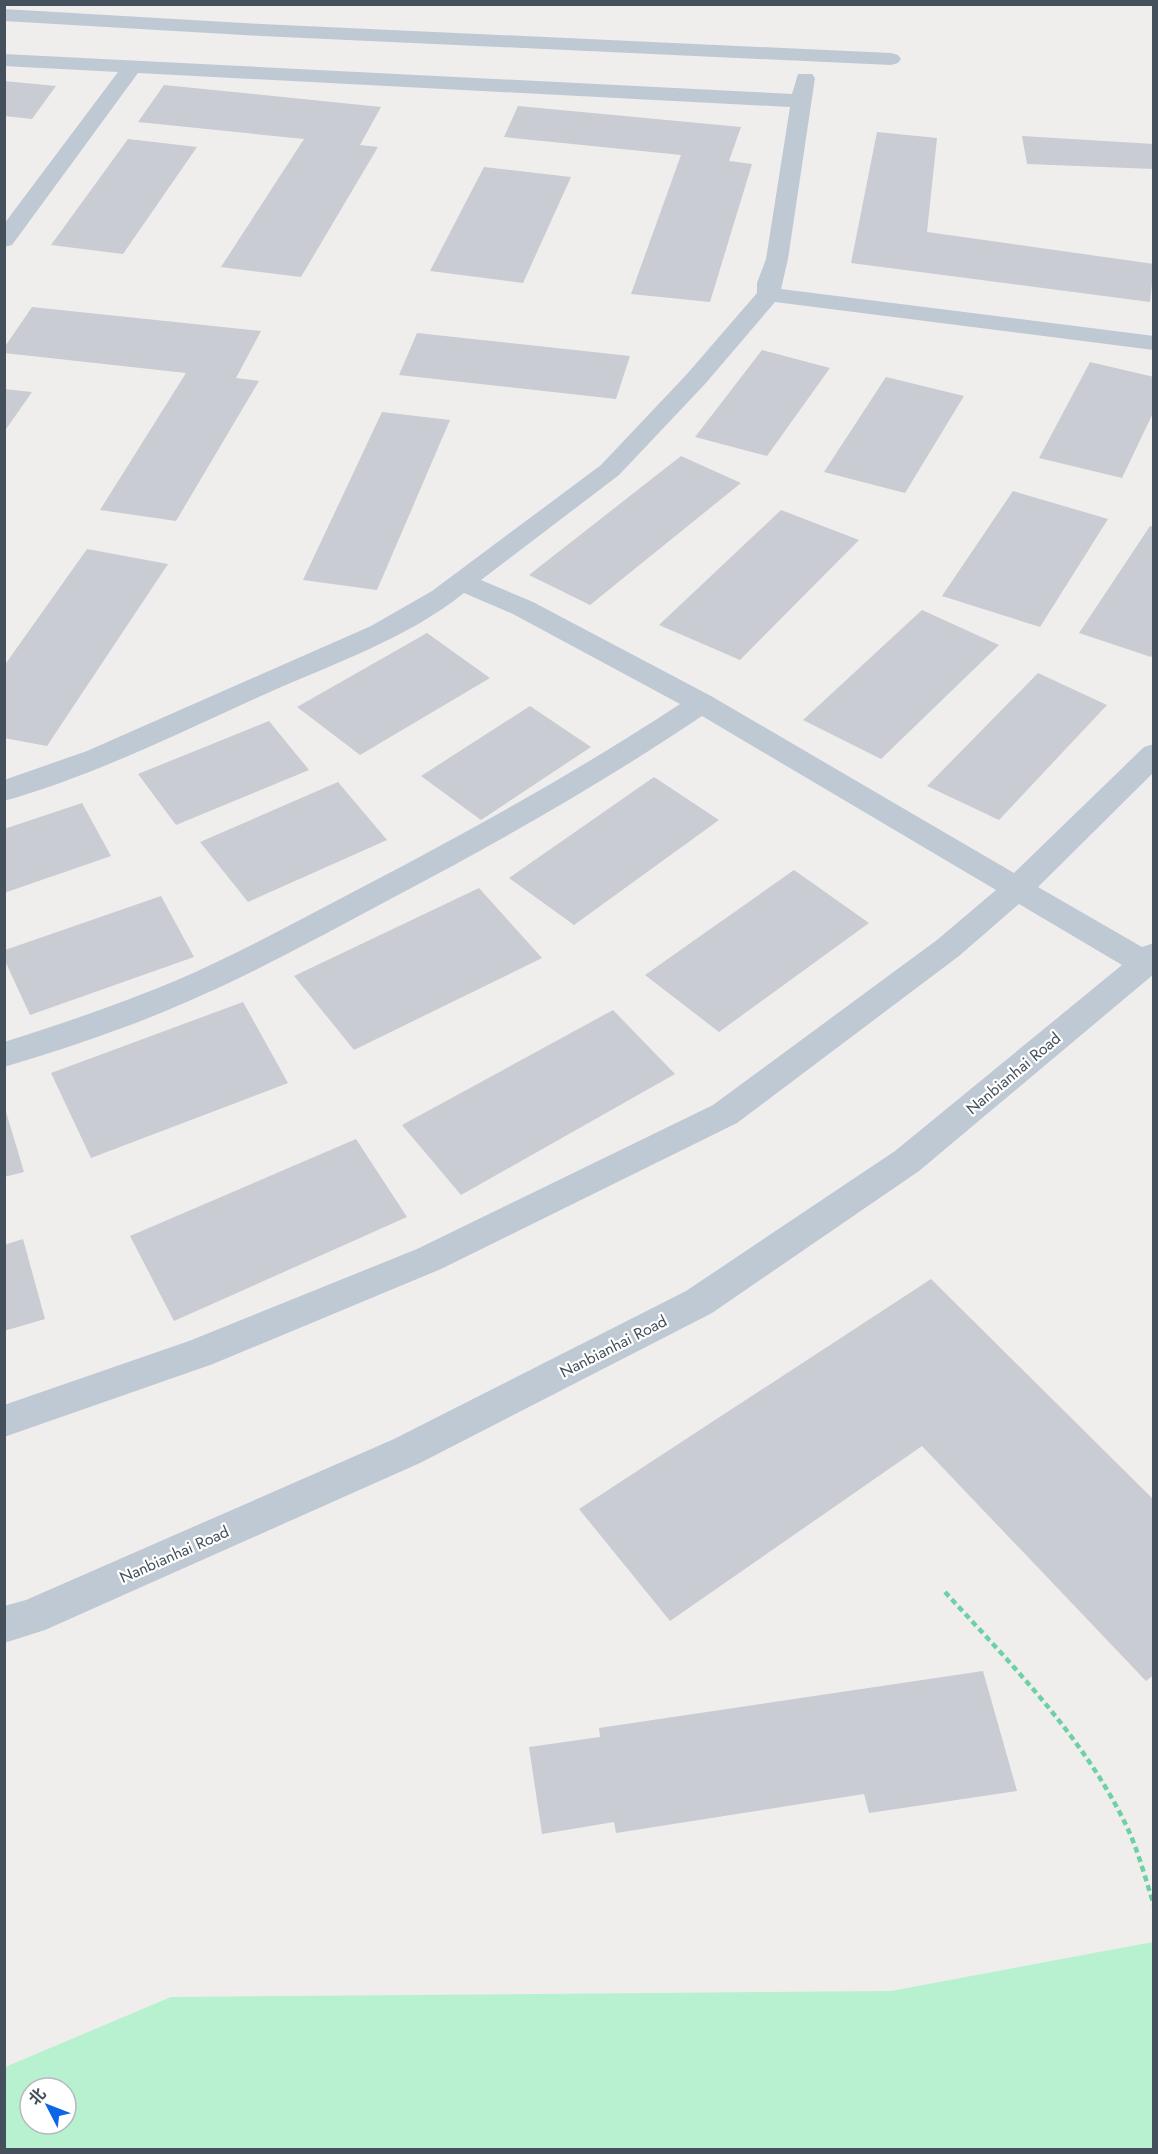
<svg xmlns="http://www.w3.org/2000/svg" width="1158" height="2154" viewBox="0 0 1158 2154" font-family="Jost,'Noto Sans SC',sans-serif">
<style>
.green{fill:#b8f1d0;fill-rule:evenodd}
.building{fill:#c9ccd2}
.lines{fill:none;stroke-linecap:round;stroke-linejoin:round}
.path{stroke:#6ed1a4;stroke-width:4.5;stroke-dasharray:6 4;stroke-linecap:butt}
.minor{fill:#bfc9d4;fill-rule:evenodd}
.labels{text-anchor:middle;stroke-width:4.5;stroke-linejoin:round;paint-order:stroke}
.street-label{font-size:16px;fill:#44505c;stroke:#fff}
</style>
<rect width="100%" height="100%" fill="#f0eded"/>
<path class="green" d="M1153,1942V2149H5V2067L171,1997L891,1991ZM30,2088H66V2124H30Z"/>
<path class="building" d="M4,81L56,86L32,119L4,116Z
M164,85L381,107L360,145L378,147L301,277L221,267L304,139L138,122Z
M518,106L741,127L729,161L752,164L710,302L631,294L681,155L504,137Z
M877,132L937,138L927,232L1154,264L1150,302L851,263Z
M1022,136L1154,144V169L1027,164Z
M128,139L197,147L123,254L51,245Z
M484,167L571,177L523,283L430,271Z
M32,307L261,331L236,378L259,381L176,521L100,510L186,373L4,353V348Z
M417,333L630,356L616,399L399,375Z
M762,350L830,368L767,456L695,437Z
M1090,362L1154,377V411L1122,478L1039,458Z
M886,377L964,396L905,493L824,472Z
M4,389L32,392L4,432Z
M382,412L450,420L377,590L303,580Z
M681,456L741,483L590,605L529,575Z
M1013,491L1108,519L1040,627L942,596Z
M781,510L859,540L740,660L659,625Z
M1150,526L1154,527V653L1151,657L1079,633Z
M87,549L168,564L47,746L4,738V666Z
M922,610L999,645L881,759L803,720Z
M427,633L490,678L360,755L297,707Z
M1038,673L1107,705L999,820L927,786Z
M530,706L591,747L481,820L421,776Z
M269,721L309,770L176,825L138,774Z
M654,777L719,820L574,925L509,878Z
M338,782L387,840L248,902L200,842Z
M82,803L111,856L4,893V829Z
M794,870L869,923L719,1032L645,975Z
M479,888L542,958L354,1050L294,976Z
M161,896L194,957L30,1015L5,961V950Z
M243,1002L288,1083L91,1158L51,1073Z
M613,1010L675,1074L461,1195L402,1125Z
M4,1105L24,1172L4,1177Z
M356,1139L407,1217L174,1321L130,1236Z
M23,1239L45,1319L4,1331V1245Z
M931,1279L1154,1500V1675L1146,1681L922,1446L670,1621L579,1509Z
M983,1671L1017,1791L869,1813L864,1794L616,1833L614,1822L542,1834L529,1747L600,1737L599,1728Z"/>
<g class="lines">
<path class="path" d="M945,1592C1010,1663 1082,1735 1125,1823C1138,1849 1145,1878 1154,1905"/>
<path class="minor" d="M4,9L261,24L891,53L898,55L901,59L898,63L891,65L261,36L4,21Z
M4,54L792,94L798,74H812L815,78L788,259L781,289L1154,336V350L775,302L705,384L619,475L481,580L533,602L711,696L1014,873L1144,747L1154,744V772L1038,887L1142,947L1154,943V974L919,1171L712,1313L420,1463L45,1630L4,1643V1606L26,1600L394,1439L686,1291L895,1151L1122,965L1019,904L959,956L737,1123L441,1269L213,1364L4,1437V1405L189,1341L417,1249L713,1105L937,940L996,890L702,716C604,782 502,840 398,895C332,930 268,966 200,996C137,1025 70,1047 4,1067V1042C62,1024 119,1004 175,981C243,952 308,915 374,881C479,826 581,769 680,704L513,614L464,593C408,638 335,663 270,692C183,731 96,775 4,801V780L87,751L371,626L432,591L601,465L687,374L757,293V283L766,259L790,107L138,73L12,245L4,247V224L118,72L4,66Z"/>
</g>
<g class="labels">
<g class="street-label">
<text transform="translate(1013 1073) rotate(-40)" y="6">Nanbianhai Road</text>
<text transform="translate(613 1346) rotate(-27)" y="6">Nanbianhai Road</text>
<text transform="translate(174 1554) rotate(-24)" y="6">Nanbianhai Road</text>
</g>
</g>
<rect width="1158" height="2154" fill="none" stroke="#44505c" stroke-width="12"/>
<g transform="translate(48 2106) rotate(312)"><circle r="28" fill="#ffffff" stroke="#b4b9be" stroke-width="1.5"/>
<path d="M0-4.5L10 22L0 15L-10 22Z" fill="#0d65ea"/>
<text y="-9" font-size="16" font-weight="bold" text-anchor="middle" fill="#44505c">北</text>
</g>
</svg>
